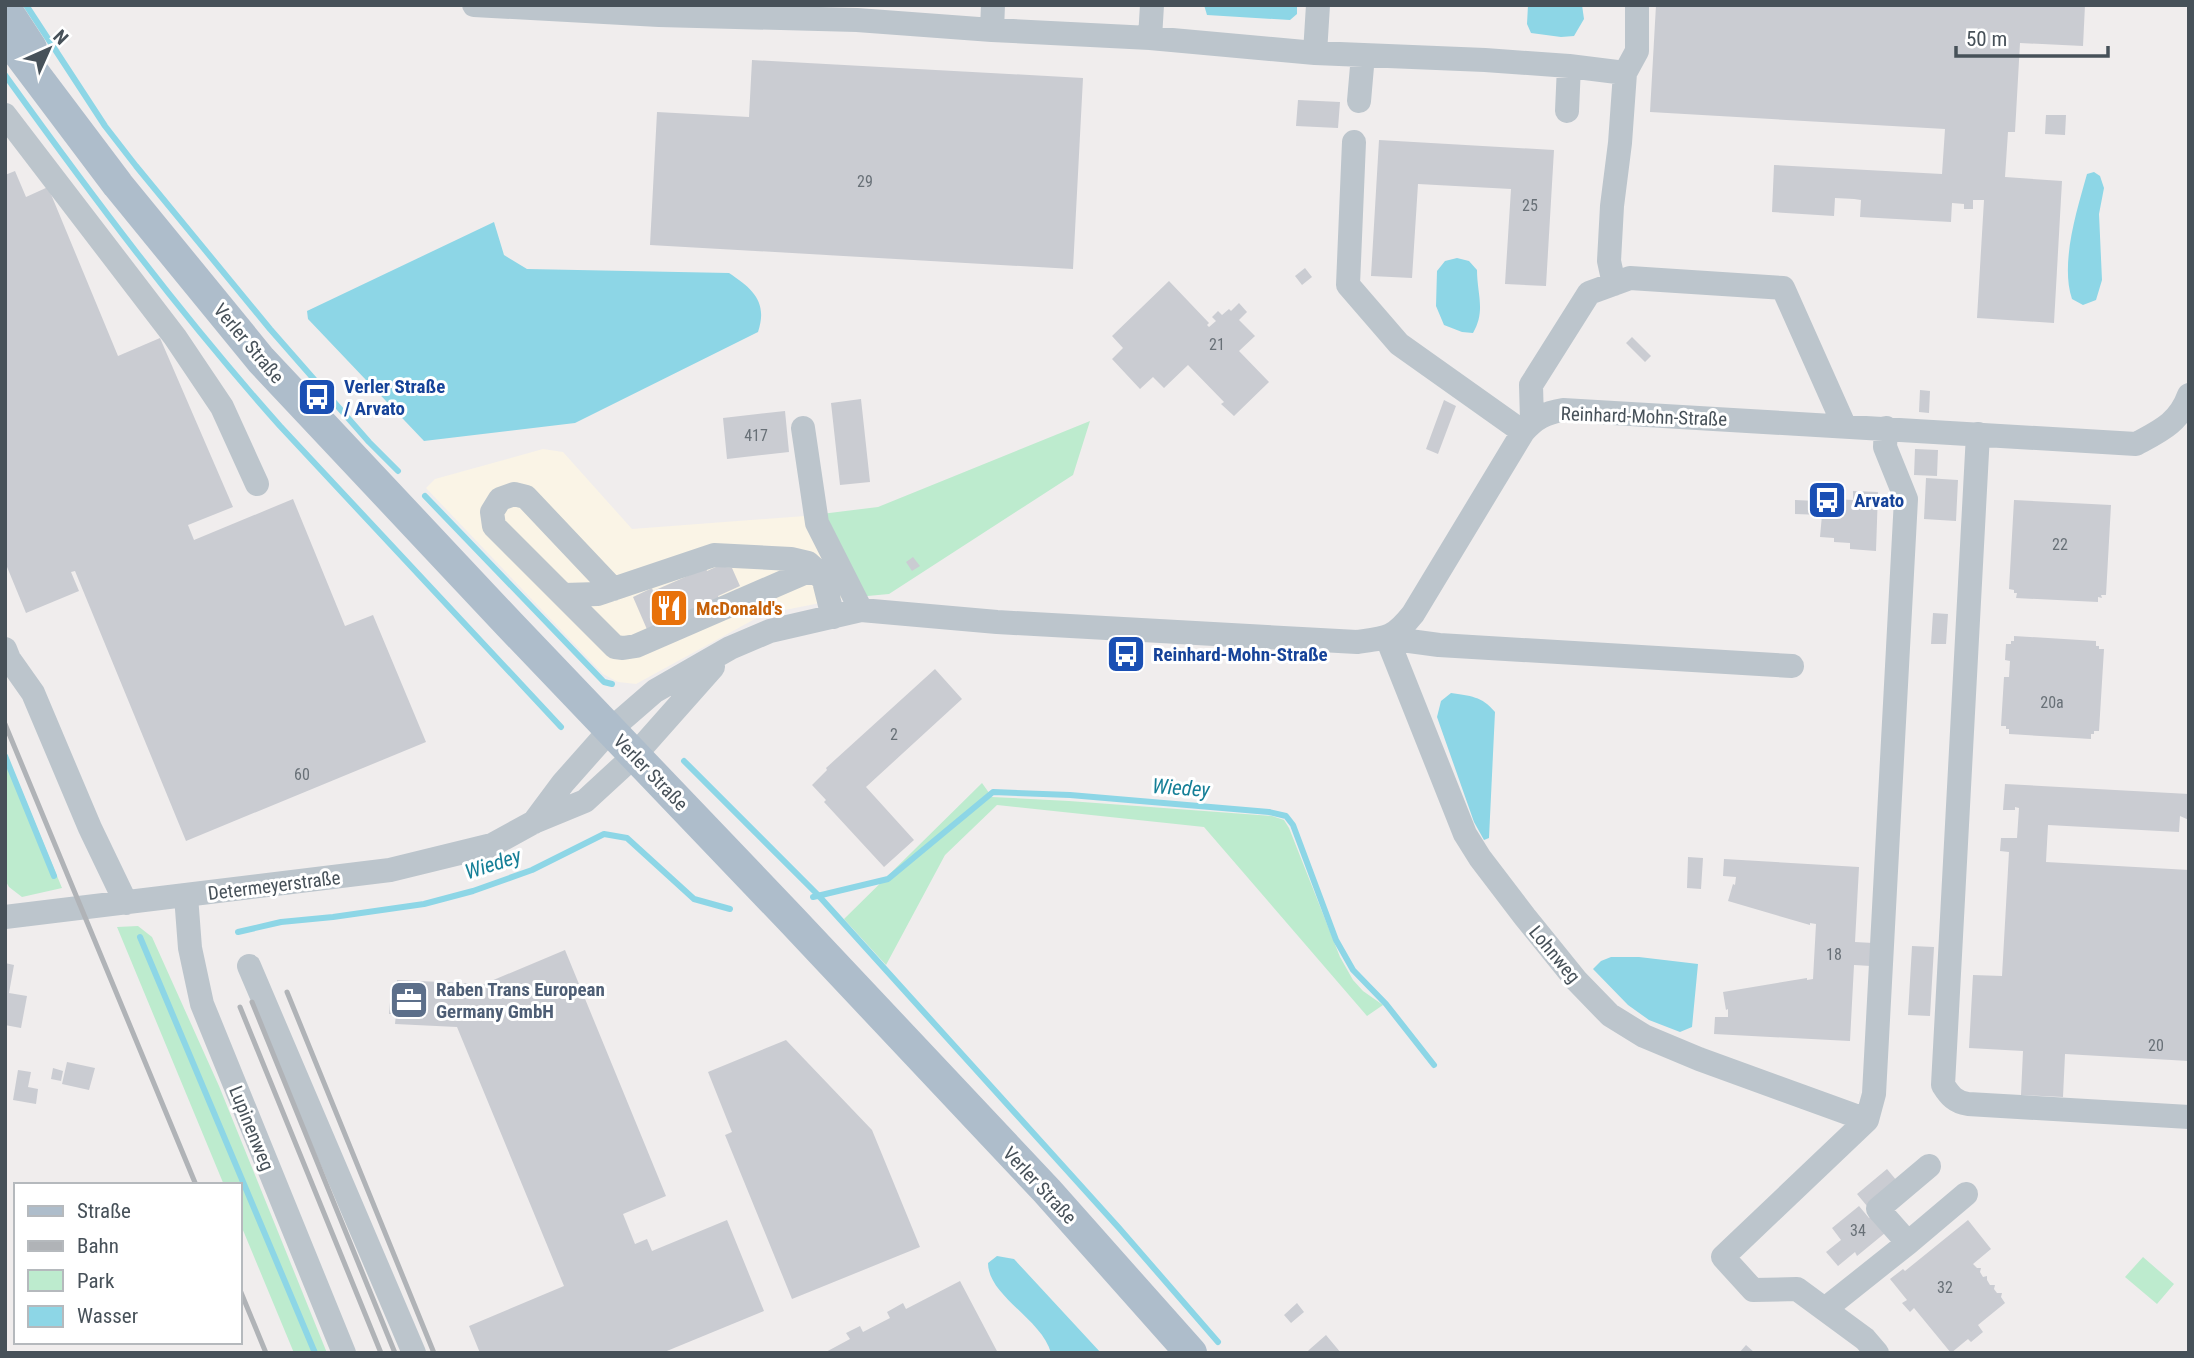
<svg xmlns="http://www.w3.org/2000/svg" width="2194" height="1358" viewBox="0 0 2194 1358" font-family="'Roboto Condensed',sans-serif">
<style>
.commercial{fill:#faf4e6}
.green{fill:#bdebce}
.water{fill:#8dd6e6}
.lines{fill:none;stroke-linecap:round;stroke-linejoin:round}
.stream{stroke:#8dd6e6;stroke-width:6}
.building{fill:#caccd2}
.minor{stroke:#bcc5cc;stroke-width:24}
.major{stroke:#aebdcb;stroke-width:32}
.rail{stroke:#b0b3b7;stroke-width:5}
.labels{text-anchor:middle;stroke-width:6;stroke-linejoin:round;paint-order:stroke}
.number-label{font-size:16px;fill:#687077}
.street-label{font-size:19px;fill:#475159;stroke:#fff}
.transit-label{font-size:19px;font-weight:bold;fill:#164399;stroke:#fff;text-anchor:start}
.food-label{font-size:19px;font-weight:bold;fill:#c56008;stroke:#fff;text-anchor:start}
.service-label{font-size:19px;font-weight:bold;fill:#4e5e75;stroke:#fff;text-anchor:start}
.water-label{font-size:21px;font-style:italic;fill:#157f97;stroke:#fff}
</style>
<rect width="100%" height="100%" fill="#f0eded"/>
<path class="commercial" d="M543,449L563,452L632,529L805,516L846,598L764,614L636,684L618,682L603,674L426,488L435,479Z"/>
<path class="green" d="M1090,421L1073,475L889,594L846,598L805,516L878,507Z
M5,749V750L62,888L22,897L9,887L5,880Z
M982,783L992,797L1069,801L1272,816L1284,820L1289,828L1340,957L1353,980L1363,991L1383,1005L1367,1016L1204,827L997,805L945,855L886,965L844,919Z
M138,926L152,937L219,1086L327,1353H294L240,1223V1185H224L117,927Z
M2143,1257L2174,1284L2157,1304L2125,1277Z"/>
<path class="water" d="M1204,5H1297V14L1290,20L1207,15Z
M1528,5H1582L1584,19L1574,36L1561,37L1531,33L1527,24Z
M2094,172L2100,176L2104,188L2099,214L2102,280L2096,300L2083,305L2072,299C2060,263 2077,210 2087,174Z
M494,222L504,255L527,269L729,273C753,289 768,302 758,332L575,423L424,441L308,319L307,311Z
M1457,258L1469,261L1477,270C1477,294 1486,311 1473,333L1462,332L1444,325L1436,306L1437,271L1445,261Z
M1451,693C1470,696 1482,696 1495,712L1489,838L1484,840L1474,822L1437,717L1441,701Z
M1611,957H1639L1698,964L1692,1027L1680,1032L1649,1020L1628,1005L1593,969L1601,961Z
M997,1256L1014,1259L1101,1353H1051C1042,1319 988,1296 988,1263Z"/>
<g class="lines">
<path class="stream" d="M26,5L105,126L136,166L270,329L369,442L398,471
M5,75C92,196 181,315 280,426L561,727
M425,496L604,682L612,684
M5,756L54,876
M684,761L818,895L1119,1228L1218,1342
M813,897L888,879L993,792L1070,795L1269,812L1286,816L1293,825L1336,940L1353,970L1386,1004L1434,1065
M238,932L281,922L333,917L424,904L473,891L532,870L604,834L627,838L694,899L730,909
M140,937L315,1353"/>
</g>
<path class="building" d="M1656,5H2085L2083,46L2020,43L2015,132H2008L2005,177L2062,181L2054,323L1977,318L1984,200H1973V209H1964V204L1952,203L1951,222L1860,217L1861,200L1854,199L1835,198L1834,216L1772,212L1774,165L1942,174L1945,129L1650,112Z
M752,60L1083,78L1073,269L650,245L657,112L749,117Z
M1298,100L1340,102L1338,128L1296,126Z
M2046,115H2066L2065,135L2045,134Z
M1379,140L1554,150L1546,286L1505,284L1511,189L1418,184L1412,278L1371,276Z
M15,171L26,197L48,187L118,356L160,338L233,507L188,525L194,540L293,499L345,626L373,615L426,742L186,841L75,571L71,572L79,591L26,613L5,562V175Z
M1305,268L1312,277L1302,285L1295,276Z
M1169,281L1209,323L1207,325L1209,327L1216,321L1212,317L1218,311L1222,315L1229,309L1231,311L1239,303L1247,312L1239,320L1255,336L1239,351L1269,382L1234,416L1221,404L1224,402L1188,365L1164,388L1153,377L1140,389L1112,359L1123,348L1112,336Z
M1632,337L1651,356L1645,362L1626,343Z
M1920,390L1930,391L1929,413L1919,412Z
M861,399L870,482L840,485L831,403Z
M1444,400L1456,406L1438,454L1426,449Z
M785,411L789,452L727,459L723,418Z
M1915,449L1938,450L1937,476L1914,475Z
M1926,478L1958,480L1956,521L1924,519Z
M1853,491L1878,492L1876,551L1850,549V543L1834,542V538L1820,537L1822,515L1795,514V500L1817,501V504L1836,505V499L1853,500Z
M2014,500L2111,505L2106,595H2101L2102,598L2098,597V602L2016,598L2017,593H2014V590L2009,589Z
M913,557L920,566L912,571L906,562Z
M718,566L732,568L740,586L718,596L720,600L649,634L633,597L652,588L653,591L706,568L707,571Z
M1933,613L1948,614L1946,644H1931Z
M2014,636L2096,641V646H2099V649H2104L2099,731H2094V734H2091V739L2009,734V729H2006V726H2001L2004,677H2009L2010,661L2005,660L2006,644H2011V641H2014Z
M935,669L962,699L866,787L914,840L884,867L824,802L826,800L812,785L827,770L826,768Z
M2005,784L2189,794V820L2180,816L2179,832L2048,825L2046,862L2189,870V1061L2065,1054L2063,1097L2021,1095L2023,1051L1969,1048L1973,975L2002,976L2009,852L2000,851L2001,838H2017L2019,808L2015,807V810H2003Z
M1688,857L1703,858L1701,889L1687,888Z
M1724,859L1859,867L1855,942L1873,943L1871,966L1854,965L1850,1041L1714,1034L1715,1017H1728V1009L1726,1010L1723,992L1807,978V980L1813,979L1816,924L1810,923V925L1728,901L1733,884L1735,885L1736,877L1723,876Z
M1912,946L1934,947L1930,1016L1908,1015Z
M565,950L666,1196L623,1214L635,1244L647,1239L652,1251L727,1220L764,1311L662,1353H480L469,1326L564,1286L457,1027L395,1024L396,1014H389L390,1002H396L397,980L484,984Z
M5,963L14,965L9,993L27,996L21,1028L5,1025Z
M786,1040L872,1130L920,1247L792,1299L725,1135L732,1132L708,1072Z
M67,1062L95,1068L89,1090L62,1084Z
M53,1068L63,1071L61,1081L51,1079Z
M18,1070L31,1072L28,1087L38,1089L36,1104L13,1100Z
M1887,1169L1897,1181L1867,1206L1857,1194Z
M1859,1206L1869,1218L1872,1216L1885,1233L1857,1256L1855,1252L1838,1266L1826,1252L1841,1240L1832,1228Z
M1968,1220L1991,1249L1973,1264L1977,1268H1981L1980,1272L1983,1277L1987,1276V1280L1990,1285H1995L1994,1289L1997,1293H2002L2001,1297L2005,1303L1978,1325L1983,1332L1971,1342L1968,1339L1951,1353L1914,1308L1910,1312L1902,1303L1907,1300L1890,1279L1903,1269L1905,1271Z
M960,1281L998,1353H824L850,1339L846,1333L860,1326L863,1332L890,1318L887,1312L903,1303L906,1309Z
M1297,1303L1304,1312L1291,1323L1284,1315Z
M1326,1335L1341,1353H1306L1310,1349Z
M1746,1345L1755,1353H1739Z"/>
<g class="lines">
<path class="minor" d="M474,5L659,15L857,20L992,30L1150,38L1315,53L1485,60L1569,66L1625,73
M992,30L993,5
M1150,38L1152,5
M1315,53L1318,5
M1359,101L1363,55
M1567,111L1569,66
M5,115L175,337L222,407L257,484
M1354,142L1348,285L1399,344L1523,432
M1614,284L1609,261L1612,206L1620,143L1625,73L1637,51V5
M1532,421L1531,385L1589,293L1630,278L1783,288L1844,425
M803,428L817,523L861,610
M1978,434L1943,1085C1950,1096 1955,1102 1968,1104L2189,1117
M613,589L526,497L514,494L500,499L492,512L494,526L615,647L623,648L636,646L804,573L818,572
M564,595L598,594L714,555L791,559L808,563L818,572L824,581L833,617
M1387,638L1465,834L1480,858L1525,917L1576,980L1610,1015L1644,1036L1699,1059L1867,1120
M1387,638L1439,645L1792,666
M5,649L9,659L33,693L90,828L126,903
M534,822L563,783L610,730L655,691L730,648L770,631L861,610L997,622L1357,642C1387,638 1393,639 1413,614L1523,432C1535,418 1545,413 1563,410L2136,444C2160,431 2179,423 2189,395
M186,896L190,948L202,1004L344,1353
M5,917L390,870L492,845L534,822L585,801L635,755L713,667
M249,966L414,1353
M1908,1243L1878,1209L1929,1166
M1825,1309L1908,1243L1966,1194
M1877,1353L1865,1339L1797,1289L1753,1290L1723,1257L1867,1120L1874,1094L1906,499L1885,447L1886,428"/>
<path class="major" d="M5,8L31,48
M5,35L118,185L261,360L510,625L791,919L1047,1191L1191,1353"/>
<path class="rail" d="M5,724L196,1185
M287,992L434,1353
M252,1002L395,1353
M240,1007L381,1353
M240,1290L266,1353"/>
</g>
<defs>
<g id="bus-square" transform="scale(2.0125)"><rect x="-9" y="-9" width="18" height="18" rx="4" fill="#1a4fb4" stroke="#fff"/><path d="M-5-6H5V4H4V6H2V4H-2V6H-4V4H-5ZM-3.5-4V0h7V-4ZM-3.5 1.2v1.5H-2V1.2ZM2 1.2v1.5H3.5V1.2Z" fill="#fff"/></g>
<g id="restaurant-square" transform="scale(2.0125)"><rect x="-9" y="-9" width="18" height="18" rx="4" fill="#e8710a" stroke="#fff"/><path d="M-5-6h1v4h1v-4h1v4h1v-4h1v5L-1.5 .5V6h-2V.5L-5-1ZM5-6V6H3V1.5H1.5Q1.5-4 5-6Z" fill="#fff"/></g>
<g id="office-square" transform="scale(2.0125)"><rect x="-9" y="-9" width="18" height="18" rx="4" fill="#5c6f8a" stroke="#fff"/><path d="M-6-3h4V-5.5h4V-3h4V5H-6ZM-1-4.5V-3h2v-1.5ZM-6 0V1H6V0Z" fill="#fff"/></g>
</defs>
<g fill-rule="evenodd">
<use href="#bus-square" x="317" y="397"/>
<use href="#bus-square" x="1827" y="500"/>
<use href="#restaurant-square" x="669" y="608"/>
<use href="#bus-square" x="1126" y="654"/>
<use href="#office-square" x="409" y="1000"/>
</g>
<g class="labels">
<g class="number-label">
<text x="865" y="187">29</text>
<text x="1530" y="211">25</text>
<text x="1217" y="350">21</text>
<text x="756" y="441">417</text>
<text x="2060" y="550">22</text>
<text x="2052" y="708">20a</text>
<text x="894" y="740">2</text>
<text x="302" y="780">60</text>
<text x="1834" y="960">18</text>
<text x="2156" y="1051">20</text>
<text x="1858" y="1236">34</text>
<text x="1945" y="1293">32</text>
</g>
<g class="street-label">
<text transform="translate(249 343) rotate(50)" y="7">Verler Straße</text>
<text transform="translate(1644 416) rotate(2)" y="7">Reinhard-Mohn-Straße</text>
<text transform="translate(651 772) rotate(46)" y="7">Verler Straße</text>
<text transform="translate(274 885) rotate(-7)" y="7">Determeyerstraße</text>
<text transform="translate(1555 954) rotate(50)" y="7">Lohnweg</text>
<text transform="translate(252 1128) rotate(68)" y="7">Lupinenweg</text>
<text transform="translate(1040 1185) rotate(47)" y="7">Verler Straße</text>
</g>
<g class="transit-label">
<text x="344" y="393">Verler Straße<tspan x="344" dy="22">/ Arvato</tspan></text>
<text x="1854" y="507">Arvato</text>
<text x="1153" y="661">Reinhard-Mohn-Straße</text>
</g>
<g class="food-label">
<text x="696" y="615">McDonald's</text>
</g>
<g class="service-label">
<text x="436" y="996">Raben Trans European<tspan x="436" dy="22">Germany GmbH</tspan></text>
</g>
<g class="water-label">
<text transform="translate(1181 788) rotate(4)" y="7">Wiedey</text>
<text transform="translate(493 864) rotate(-18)" y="7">Wiedey</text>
</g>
</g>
<rect width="2194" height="1358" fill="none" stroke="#475159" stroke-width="14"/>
<rect x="14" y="1183" width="228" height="161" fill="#ffffff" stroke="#b5b9bd" stroke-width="2"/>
<rect x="28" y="1206" width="35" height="10" fill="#aebdcb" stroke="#b5b9bd" stroke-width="2"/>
<text x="77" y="1218" font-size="21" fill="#475159">Straße</text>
<rect x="28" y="1241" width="35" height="10" fill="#b0b3b7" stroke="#b5b9bd" stroke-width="2"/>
<text x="77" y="1253" font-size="21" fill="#475159">Bahn</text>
<rect x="28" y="1270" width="35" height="21" fill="#bdebce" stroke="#b5b9bd" stroke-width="2"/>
<text x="77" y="1288" font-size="21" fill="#475159">Park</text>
<rect x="28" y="1306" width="35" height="21" fill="#8dd6e6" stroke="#b5b9bd" stroke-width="2"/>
<text x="77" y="1323" font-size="21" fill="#475159">Wasser</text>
<g transform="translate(49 49) rotate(45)" stroke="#ffffff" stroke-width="5" paint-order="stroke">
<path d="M0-5L12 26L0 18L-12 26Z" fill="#475159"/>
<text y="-10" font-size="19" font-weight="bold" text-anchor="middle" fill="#475159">N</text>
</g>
<path d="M1956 46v10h152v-10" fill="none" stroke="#475159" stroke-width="3.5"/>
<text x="1966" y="46" font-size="21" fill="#475159" stroke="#ffffff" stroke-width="5" paint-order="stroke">50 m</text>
</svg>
